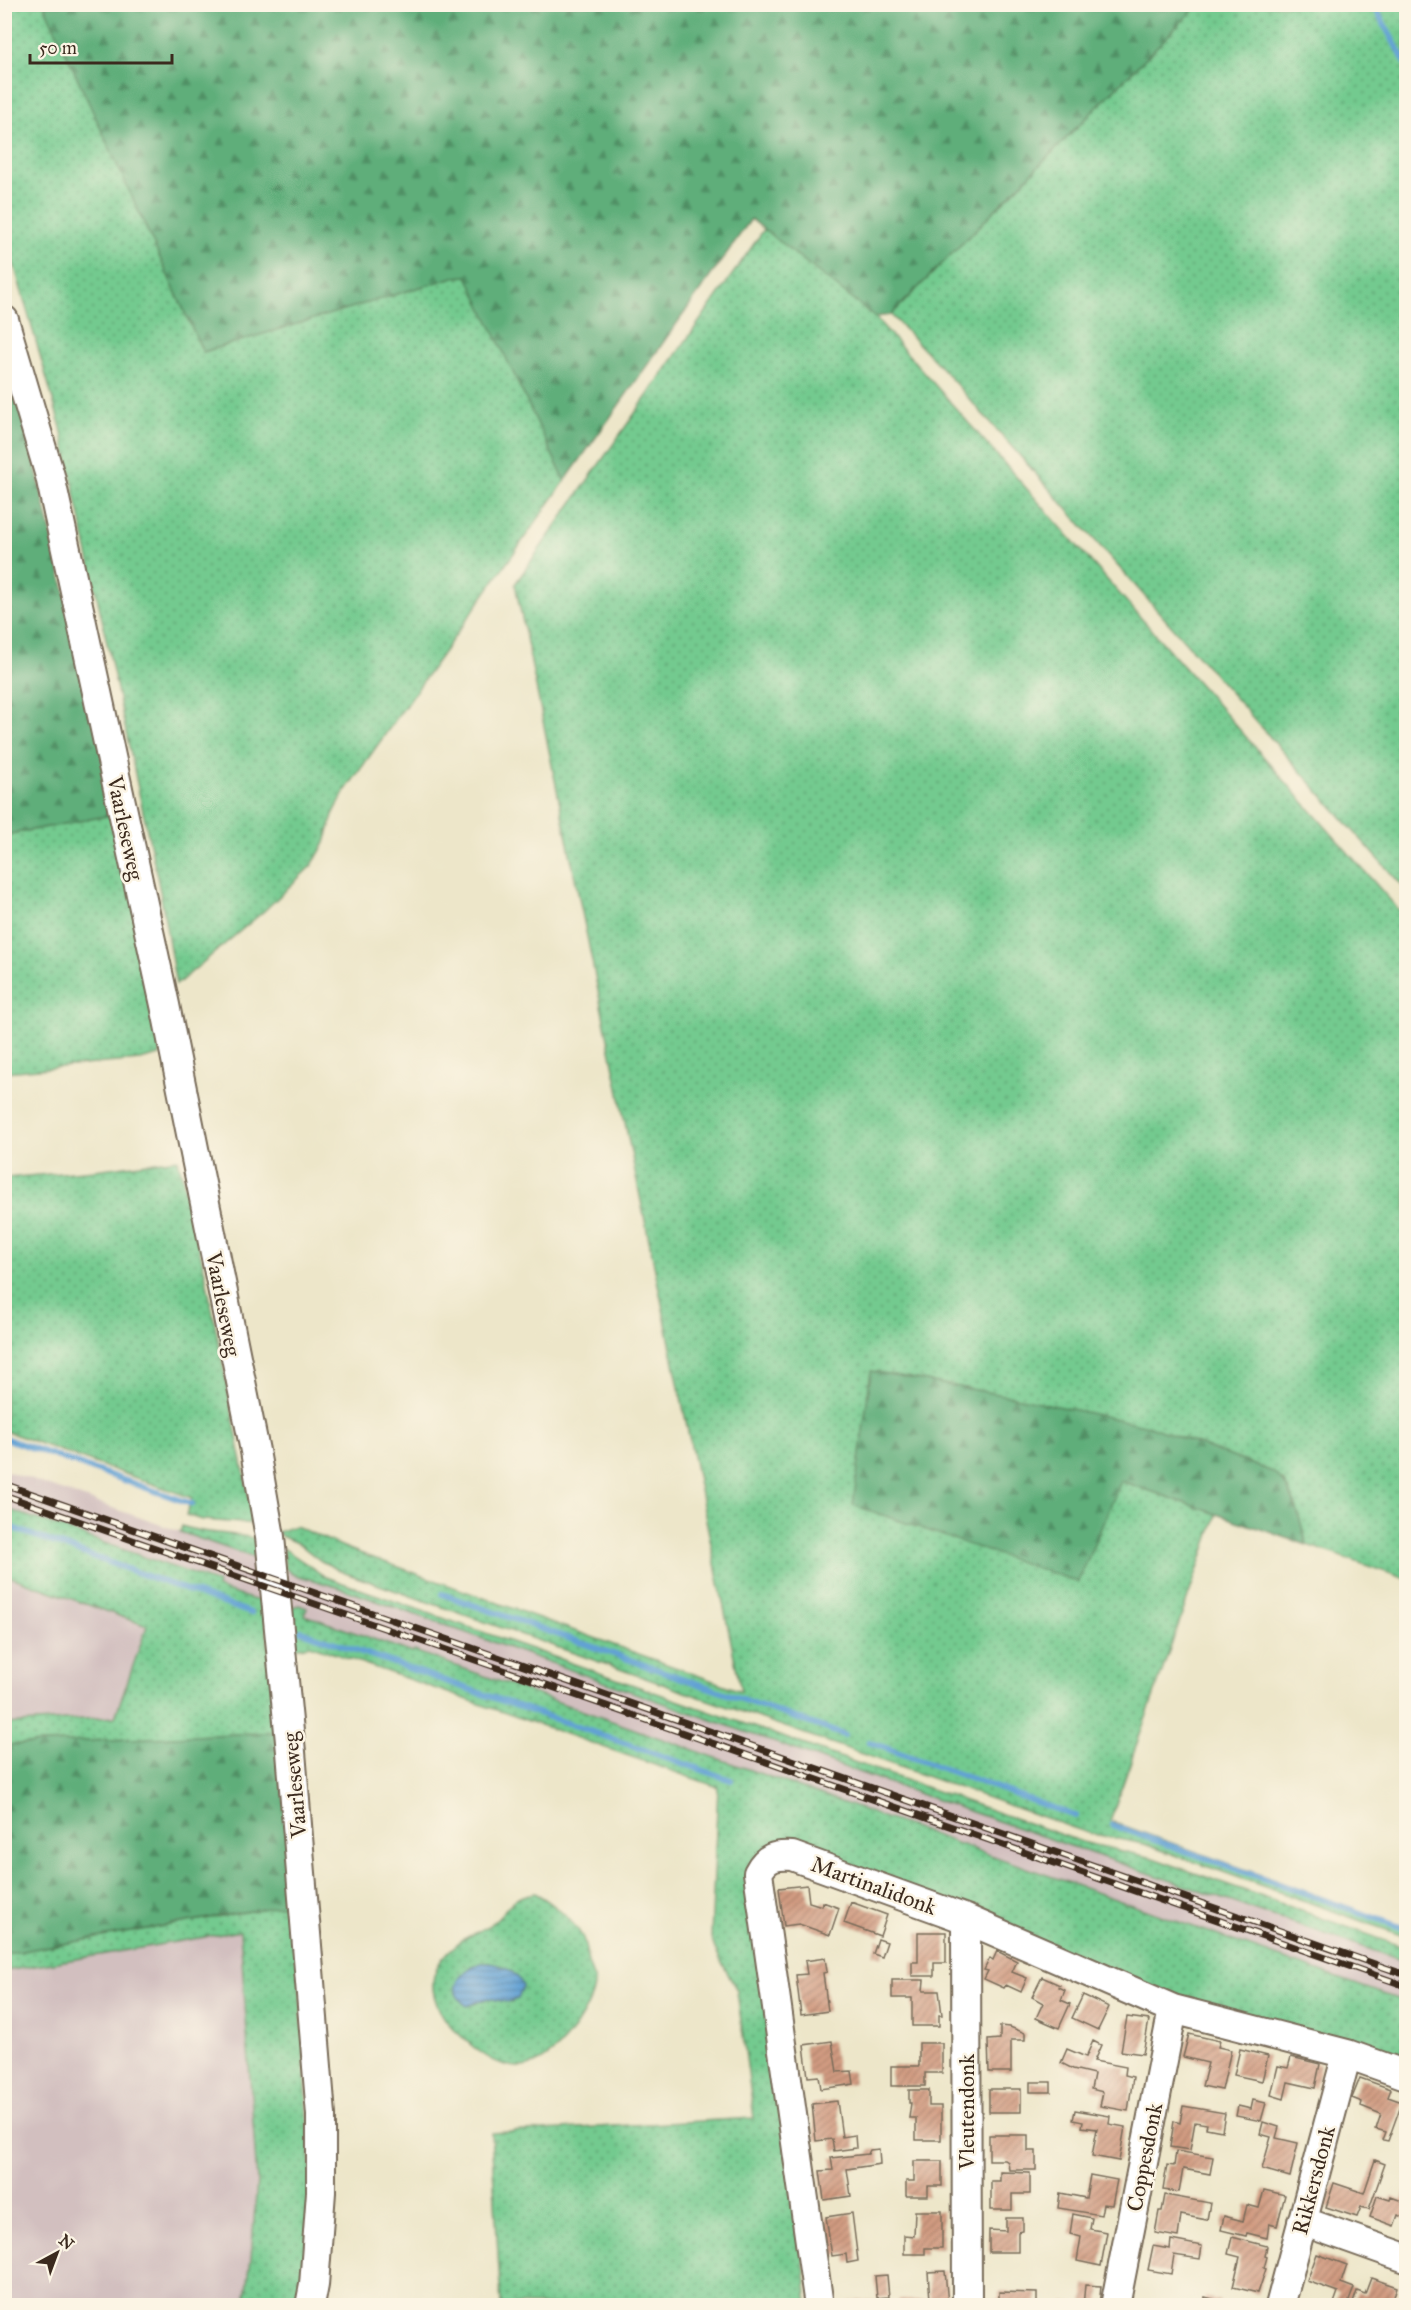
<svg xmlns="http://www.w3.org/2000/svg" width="1411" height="2310" viewBox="0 0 1411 2310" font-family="'IM FELL Great Primer',serif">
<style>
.industrial{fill:#d2bfbf}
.grass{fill:url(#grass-dots);stroke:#577a56;stroke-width:1.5;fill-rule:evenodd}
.forest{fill:url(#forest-firs);stroke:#4c6c4c;stroke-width:1.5}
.water{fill:url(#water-rules);stroke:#4e6679;stroke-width:1.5}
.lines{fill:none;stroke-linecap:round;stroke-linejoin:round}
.stream{stroke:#62a1d4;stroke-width:6}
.building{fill:url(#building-hatch)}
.minor-casing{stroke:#796c5a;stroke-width:32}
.minor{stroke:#fff;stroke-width:28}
.rail-casing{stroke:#3b2a1e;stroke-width:7}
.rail{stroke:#fcf5e5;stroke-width:4.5;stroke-dasharray:14;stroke-linecap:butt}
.labels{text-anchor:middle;stroke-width:5;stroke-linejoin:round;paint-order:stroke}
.street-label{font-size:22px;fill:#3b2a1e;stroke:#fcf5e5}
</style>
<defs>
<pattern id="grass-dots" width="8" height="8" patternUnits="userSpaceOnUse" patternTransform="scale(1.5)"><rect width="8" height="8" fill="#73ca8f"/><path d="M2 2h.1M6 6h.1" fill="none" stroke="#60a474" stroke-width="1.8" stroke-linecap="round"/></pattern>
<pattern id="forest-firs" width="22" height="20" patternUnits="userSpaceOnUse" patternTransform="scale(1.5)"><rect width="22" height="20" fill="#5eae7a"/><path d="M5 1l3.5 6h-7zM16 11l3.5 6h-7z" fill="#4f8e63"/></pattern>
<pattern id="water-rules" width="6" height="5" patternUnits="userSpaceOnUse" patternTransform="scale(1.5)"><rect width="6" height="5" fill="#62a1d4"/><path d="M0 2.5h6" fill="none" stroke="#5283ab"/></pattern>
<pattern id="building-hatch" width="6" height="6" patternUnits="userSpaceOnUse" patternTransform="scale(1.5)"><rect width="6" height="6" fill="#d19b81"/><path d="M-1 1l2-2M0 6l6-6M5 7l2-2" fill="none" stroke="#ab7f69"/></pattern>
</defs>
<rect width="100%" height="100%" fill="#fcf5e5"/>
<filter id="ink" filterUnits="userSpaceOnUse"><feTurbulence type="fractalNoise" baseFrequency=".0167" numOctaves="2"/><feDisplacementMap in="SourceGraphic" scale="12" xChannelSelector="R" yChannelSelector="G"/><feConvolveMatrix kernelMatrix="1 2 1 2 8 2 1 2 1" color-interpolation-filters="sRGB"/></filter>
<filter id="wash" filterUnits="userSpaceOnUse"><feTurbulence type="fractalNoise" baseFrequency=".008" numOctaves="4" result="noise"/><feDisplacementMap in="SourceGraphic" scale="24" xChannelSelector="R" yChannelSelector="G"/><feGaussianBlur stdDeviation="1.35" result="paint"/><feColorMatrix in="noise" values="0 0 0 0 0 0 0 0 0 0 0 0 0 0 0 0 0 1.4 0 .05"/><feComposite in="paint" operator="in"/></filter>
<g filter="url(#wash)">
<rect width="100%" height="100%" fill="#ede6c9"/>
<path class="industrial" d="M4,1470L261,1560L264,1599L255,1600L217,1588L218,1582L5,1508Z
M285,1568L292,1574L340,1588L911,1791L1406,1962V2002L415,1652L413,1653L305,1615L307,1609L287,1608Z
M5,1575L147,1626L115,1717L5,1724Z
M240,1930L257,2181L251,2258L245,2305L5,2306V1971Z"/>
<path class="grass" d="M5,5H45L203,352L454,277L468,276L565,481L345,791L333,815L325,843L312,865L264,911L176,985L160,891L61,428L5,234Z
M1198,5H1406V890L939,365L891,315Z
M765,228L875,317L1406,918V1579L1307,1545L1295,1503L1283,1480L1025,1399L871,1371L1121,1481L1217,1514L1110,1821L1406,1927V1937L1144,1844L1088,1833L345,1573L321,1561L299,1544L281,1536L277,1532L295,1526L346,1548L741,1691L515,584Z
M117,814L144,945L160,1055L140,1060L5,1072V835Z
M178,1159L205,1273L254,1524L203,1520L186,1515L192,1498L5,1431V1178L95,1170Z
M5,1508L218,1583L217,1588L255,1600L264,1599L277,1732L5,1745V1724L115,1717L147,1626L5,1575Z
M182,1526C206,1535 232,1532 257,1539L261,1560L180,1532Z
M283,1548L326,1577L340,1582L1082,1842L1153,1858L1406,1948V1962L911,1791L340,1588L292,1574L285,1568Z
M299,1605L307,1608L305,1615L413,1653L414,1651L1406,2002V2065L1188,2005L765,1852L808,2305H501L491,2133L754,2118L737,1991L715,1949L711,1937L718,1787L310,1645L288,1649L287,1608Z
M535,1893C550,1901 573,1920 582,1936C586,1943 586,1954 588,1962C590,1969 594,1978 594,1984C594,1996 582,2017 576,2026C545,2069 516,2083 471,2045C460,2035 447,2025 440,2011C426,1984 433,1963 457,1944C467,1935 481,1932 492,1923C509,1909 510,1896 535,1893ZM481,1963H489L511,1971L512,2002L488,1998L474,2004L470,1967Z
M295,1903L313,2201L300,2305H245L251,2258L257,2181L240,1931L5,1971V1954Z"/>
<path class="forest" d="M44,5H1198L891,315L875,317L751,219L565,481L467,276L454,277L203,352Z
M16,383L117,814L5,835L4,385Z
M871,1371L1025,1399L1149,1426L1273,1472C1295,1489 1299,1519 1307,1545L1121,1481L1078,1582L853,1505Z
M277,1732L295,1903L5,1954V1745Z"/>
<path class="water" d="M481,1963C497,1962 517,1970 523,1986L518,1999L506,2002L488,1998L467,2006C443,1989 462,1970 481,1963Z"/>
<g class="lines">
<path class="stream" d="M1373,4L1406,64
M4,1438L192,1504
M4,1525L251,1613
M442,1594L844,1735
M301,1631L731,1780
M869,1742L1075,1816
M1112,1825L1406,1929"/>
</g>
<g id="blocks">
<path class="building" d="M807,1885L809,1902L822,1906L823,1902L839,1908L830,1935L799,1924L784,1926L779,1888Z
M851,1902L887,1915L880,1936L844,1923Z
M918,1932H946V1963H934V1976H912V1962H918Z
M878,1939L887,1942L882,1957L873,1954Z
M997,1951L1017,1961L1012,1972L1027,1978L1021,1992L1006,1985L1004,1988L984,1979L988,1971L984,1970L990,1958L993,1960Z
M825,1958L827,1972L823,1973L828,2011L801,2015L796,1975L807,1974L805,1961Z
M1042,1977L1060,1985L1059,1987L1065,1990L1061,2000L1070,2004L1059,2028L1036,2018L1043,2003L1032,1997Z
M892,1980H924L923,1991H939L942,2015H939V2026H912V1998H892Z
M1083,1995L1109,2007L1098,2030L1072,2018Z
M1127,2017L1149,2020L1143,2054L1121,2051Z
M1000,2026L1010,2027L1025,2033V2040H1011V2072H989L988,2040L1000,2039Z
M1189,2034L1220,2041L1218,2047L1231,2050L1222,2090L1202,2086L1208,2063L1183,2057Z
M832,2041L837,2072L852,2071L854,2084L821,2089L819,2076L808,2077L804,2045Z
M1093,2041L1101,2045L1094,2061L1126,2067L1125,2075L1133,2077L1128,2111L1100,2106L1103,2092L1091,2089L1094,2074L1073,2069L1061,2063L1067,2049L1086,2057Z
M919,2043H942V2073H925V2086H891V2066H919Z
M1240,2049L1268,2056L1262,2081L1234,2075Z
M1291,2057L1320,2064L1315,2088L1288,2082L1284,2099L1271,2095L1278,2066L1288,2068Z
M1360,2078L1391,2089L1388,2097L1402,2102L1388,2141L1383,2140L1386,2132L1376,2129L1381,2114L1361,2106L1362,2102L1352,2098Z
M1030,2082H1051V2092H1030Z
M989,2089H1021V2112H989Z
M909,2090H929V2106H941V2140H916V2118H909L911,2103H909Z
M1253,2100L1266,2103L1261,2121L1236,2116L1238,2106L1251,2109Z
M837,2101L842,2137L855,2135L856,2148L834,2151L832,2139L816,2141L812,2104Z
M1183,2106L1225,2113L1222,2131L1206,2128L1207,2124L1195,2122L1190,2150L1170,2147L1174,2121L1180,2123Z
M1075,2110L1110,2116L1109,2124L1125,2127L1119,2161L1092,2156L1097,2129L1082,2127L1083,2122L1073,2120Z
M1263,2122L1279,2127L1276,2138L1298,2143L1290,2177L1262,2169L1271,2137L1260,2134Z
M989,2135H1028V2151H1036V2170H1009L1008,2162L1005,2160H989Z
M879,2149L880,2164L847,2169L851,2196L824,2200L820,2171L833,2170L831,2158L868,2154L870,2150Z
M1176,2151L1213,2157L1210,2174L1183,2169L1179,2192L1163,2190L1167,2165L1174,2166Z
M1375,2160L1385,2164L1369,2209L1361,2207L1357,2217L1326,2207L1334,2183L1364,2193Z
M914,2161H942V2186H928V2196H906V2181H914Z
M1000,2172L1030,2173V2194H1012V2210H991V2181H1000Z
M1090,2175L1117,2180L1112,2205L1103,2204L1101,2215L1058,2208L1060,2193L1086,2198Z
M1406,2189V2218L1398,2215L1394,2226L1370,2217L1377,2196L1390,2200L1391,2197L1402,2201Z
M1264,2190L1285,2195L1277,2226L1269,2224L1267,2238L1247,2233L1246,2236L1221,2230L1224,2216L1243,2221L1247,2205L1259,2208Z
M1165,2195L1210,2203L1207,2220L1181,2215L1178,2237L1155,2233L1159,2211H1162Z
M915,2211H942V2248H925V2254H904V2235L914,2236Z
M852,2213L858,2261L847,2263L846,2254L832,2256L826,2217Z
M1073,2214L1092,2218L1090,2229L1107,2232L1101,2266L1077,2261L1081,2237L1070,2234Z
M1006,2218H1023V2231L1018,2232V2252H989V2230L1006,2231Z
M1232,2237L1267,2246L1265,2256L1267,2257L1264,2268L1266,2269L1258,2293L1233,2287L1240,2257L1228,2254Z
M1171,2240L1202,2246L1200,2259L1174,2255L1171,2274L1148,2270L1153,2246L1170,2249Z
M1317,2254L1347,2265L1341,2283L1354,2288L1347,2306H1333L1338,2292L1307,2281Z
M945,2271L948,2304L899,2306L898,2300H930L928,2272Z
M887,2275L889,2297L877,2298L875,2276Z
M1371,2278L1397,2287L1391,2306L1373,2301L1371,2306H1352L1357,2291L1365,2294Z
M1085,2285L1101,2286L1099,2306H1083Z
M999,2292L1037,2293V2306H986V2299H999Z
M1205,2297L1220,2301L1219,2306H1204Z
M878,2300V2306H836L851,2301Z
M1064,2302L1078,2303L1077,2306H1064Z"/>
</g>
</g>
<g filter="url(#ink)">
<use href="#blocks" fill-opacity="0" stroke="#796c5a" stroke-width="1.5"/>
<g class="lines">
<g class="minor-casing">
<path id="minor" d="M4,320L50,476L165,1005L255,1451L270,1537L291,1752L321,2115V2192L314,2285L310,2306
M966,1919L967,2306
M1302,2221L1406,2258
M819,2306L758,1873C766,1857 775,1855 792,1856L966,1919L1173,2009L1347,2054L1406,2075
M1115,2306L1173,2009
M1280,2306L1347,2054"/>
</g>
<use href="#minor" class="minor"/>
<g class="rail-casing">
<path id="rail" d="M4,1484L1406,1975
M4,1495L1406,1986"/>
</g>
<use href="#rail" class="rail"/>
</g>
</g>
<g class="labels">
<g class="street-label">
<text transform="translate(126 828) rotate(78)" y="8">Vaarleseweg</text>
<text transform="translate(224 1304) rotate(79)" y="8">Vaarleseweg</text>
<text transform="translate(294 1785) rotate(-95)" y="8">Vaarleseweg</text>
<text transform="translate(874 1885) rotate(20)" y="8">Martinalidonk</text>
<text transform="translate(966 2112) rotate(-90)" y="8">Vleutendonk</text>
<text transform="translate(1144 2157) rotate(-79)" y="8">Coppesdonk</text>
<text transform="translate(1313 2180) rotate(-75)" y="8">Rikkersdonk</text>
</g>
</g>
<rect width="1411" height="2310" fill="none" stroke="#fcf5e5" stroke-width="24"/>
<g transform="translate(57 2253) rotate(41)" stroke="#fcf5e5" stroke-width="4.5" paint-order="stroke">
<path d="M0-4.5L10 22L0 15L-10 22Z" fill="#3b2a1e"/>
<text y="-9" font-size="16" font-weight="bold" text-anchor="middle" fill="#3b2a1e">N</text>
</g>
<path d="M30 54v9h142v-9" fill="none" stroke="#3b2a1e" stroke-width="3"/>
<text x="39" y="54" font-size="18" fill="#3b2a1e" stroke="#fcf5e5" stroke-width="4.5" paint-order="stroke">50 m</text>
</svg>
